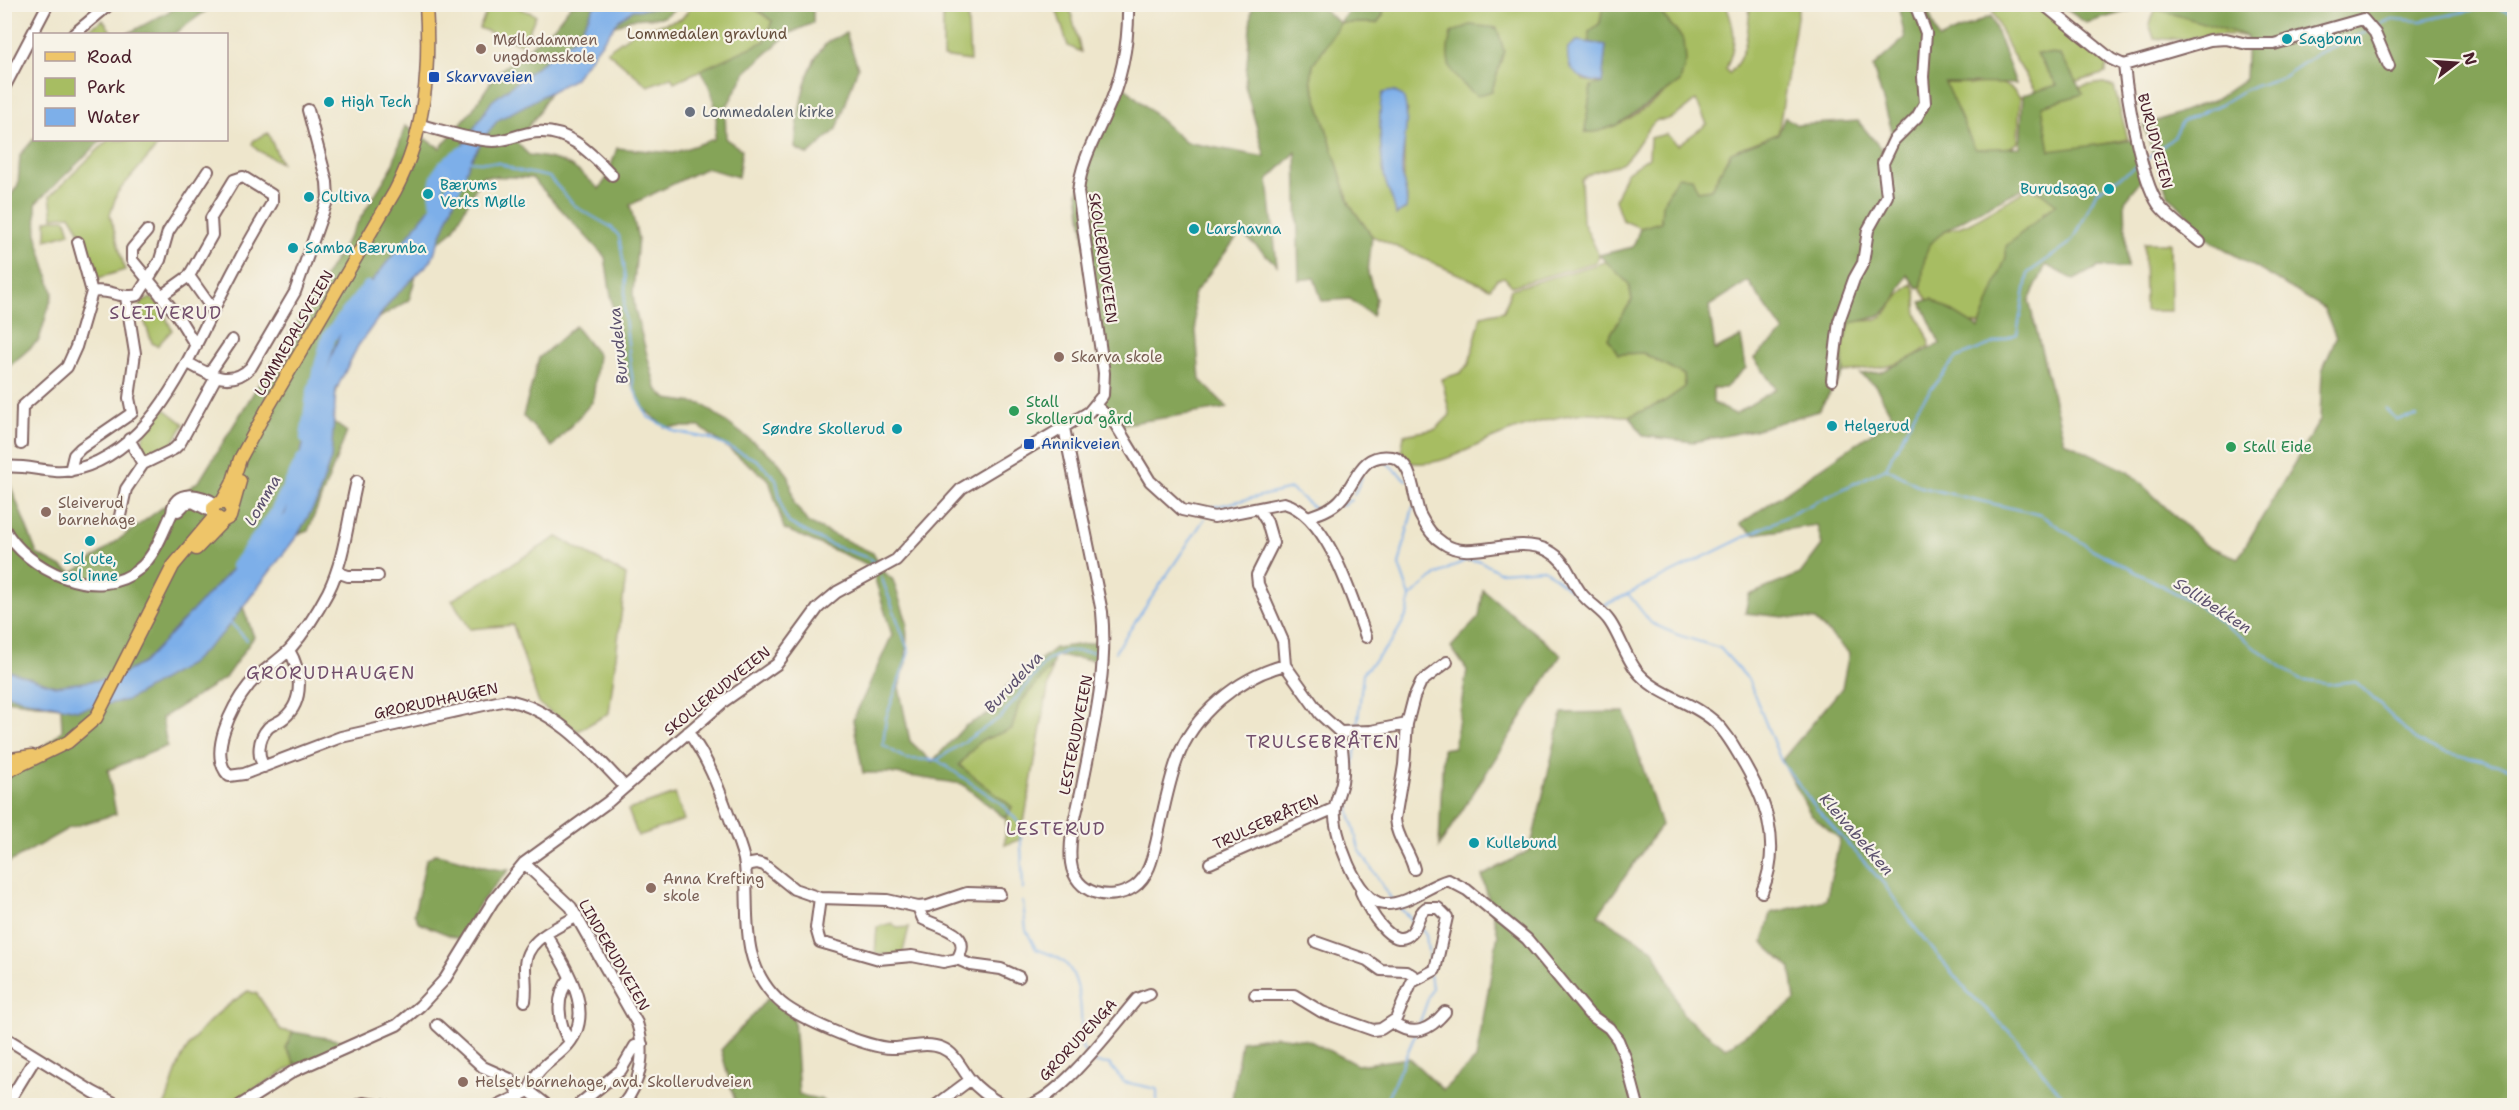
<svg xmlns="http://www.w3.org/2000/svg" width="2519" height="1110" viewBox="0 0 2519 1110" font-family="'Shantell Sans',sans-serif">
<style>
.green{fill:#a7bd62;stroke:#786e46;stroke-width:1.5;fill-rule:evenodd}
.forest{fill:#85a458;stroke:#686242;stroke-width:1.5;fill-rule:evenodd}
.water{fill:#7dafe9;stroke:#64678a;stroke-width:1.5}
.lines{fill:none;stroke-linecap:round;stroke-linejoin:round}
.stream{stroke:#7dafe9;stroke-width:2}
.river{stroke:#7dafe9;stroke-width:14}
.minor-casing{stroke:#836563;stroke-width:14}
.major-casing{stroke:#836563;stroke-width:15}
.minor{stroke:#fff;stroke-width:10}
.major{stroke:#eec569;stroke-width:12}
.culture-dot{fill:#0f9aa8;stroke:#f7f3e8;stroke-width:2}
.education-dot{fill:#8d6e63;stroke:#f7f3e8;stroke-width:2}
.transit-dot{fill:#1a4fb4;stroke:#f7f3e8;stroke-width:2}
.worship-dot{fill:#6b7280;stroke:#f7f3e8;stroke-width:2}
.leisure-dot{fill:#2e9e5b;stroke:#f7f3e8;stroke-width:2}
.labels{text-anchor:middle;stroke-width:4.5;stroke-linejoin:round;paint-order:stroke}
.park-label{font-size:15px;fill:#664e3c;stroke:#f7f3e8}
.culture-label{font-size:15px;fill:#0d838f;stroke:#f7f3e8;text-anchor:start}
.education-label{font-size:15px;fill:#785e54;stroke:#f7f3e8;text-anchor:start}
.transit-label{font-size:15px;fill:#164399;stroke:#f7f3e8;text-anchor:start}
.worship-label{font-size:15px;fill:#5b616d;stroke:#f7f3e8;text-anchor:start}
.street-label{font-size:15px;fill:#4a1f2b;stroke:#f7f3e8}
.leisure-label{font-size:15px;fill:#27864d;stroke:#f7f3e8;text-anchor:start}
.water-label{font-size:16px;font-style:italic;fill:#5c516e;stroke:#f7f3e8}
.quarter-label{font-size:18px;letter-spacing:1.5px;fill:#724f6c;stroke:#f7f3e8}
</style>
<rect width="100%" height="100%" fill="#f7f3e8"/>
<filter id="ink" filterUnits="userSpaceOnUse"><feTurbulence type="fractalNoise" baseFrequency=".0167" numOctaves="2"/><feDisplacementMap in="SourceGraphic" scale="12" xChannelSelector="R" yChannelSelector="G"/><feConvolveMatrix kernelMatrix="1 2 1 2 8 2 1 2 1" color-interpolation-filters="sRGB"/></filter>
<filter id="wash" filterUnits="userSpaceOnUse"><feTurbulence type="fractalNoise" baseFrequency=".008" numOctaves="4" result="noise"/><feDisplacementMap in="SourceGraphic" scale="24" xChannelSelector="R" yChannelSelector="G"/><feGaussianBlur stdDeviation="1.35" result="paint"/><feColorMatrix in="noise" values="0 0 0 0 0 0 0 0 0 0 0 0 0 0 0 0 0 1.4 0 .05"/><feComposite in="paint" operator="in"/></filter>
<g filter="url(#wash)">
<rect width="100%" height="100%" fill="#eee6cc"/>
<path class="green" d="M490,5H511L536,15L523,45L479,28Z
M693,5H749L772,21L767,39L759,45L674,82L671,77L648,86L607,51L634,32L681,19Z
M943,5H967L970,61L943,57Z
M1038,5H1069L1081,52L1068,46L1055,5L1039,8Z
M1384,5H1603L1600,23L1589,32L1590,43L1577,41L1568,48L1583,80L1602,83L1591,87L1585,132C1620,133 1653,101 1680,82L1684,40L1654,5H1726C1736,31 1737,42 1726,69L1729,74C1748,54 1748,30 1750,5H1799L1778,134L1731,152L1711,189L1662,205L1661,222L1640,228L1622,220L1615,200L1626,173L1649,157L1650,138L1666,134L1678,145L1707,124L1696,100C1685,109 1672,122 1657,120C1645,128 1636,152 1624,161C1611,171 1593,168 1581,180L1583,222L1599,255L1596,262L1512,286L1504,277L1497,279L1490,288L1372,236L1350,205L1311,80L1313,65L1340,23H1377L1383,15ZM1408,109L1404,126V180L1397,215L1394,200L1386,183L1383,141Z
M1990,5H2033L2039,8L2107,63L2106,73L2037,94L2008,47Z
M2156,5H2250L2247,37C2210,29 2189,44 2154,38L2149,24Z
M103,20L113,34H82L83,33Z
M1959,75L1970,85C1990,81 2005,79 2020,97L2018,143L2007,149L1979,156L1935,81Z
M2104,83L2114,87L2128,139L2046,156L2037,107C2055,93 2081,85 2104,83Z
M268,133L281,163L257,150L252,144L254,140Z
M108,140H163L117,193L110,215L125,270L95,279L78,228L70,215L53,217L50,196Z
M2027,189L2060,199L2063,203L2043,213V221L1991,323C1968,327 1954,318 1936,306C1912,291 1911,251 1936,235C1946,229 1960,228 1971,222C1990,212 2009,200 2027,189Z
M52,219H66L70,233L46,240V221Z
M2144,243H2170L2171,311H2145Z
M1608,261L1629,284L1632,300L1609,338L1618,354L1643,353L1684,375L1685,387C1670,398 1647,415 1628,416C1613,417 1598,411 1583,413C1551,417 1520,427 1491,439C1463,451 1434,470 1404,461L1401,453L1404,435L1436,429L1450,415L1442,379L1460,373L1469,364L1481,316L1504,311L1511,289Z
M1912,284C1920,294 1914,302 1917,313C1921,326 1929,332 1929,346C1908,362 1893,367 1867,369C1857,370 1853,374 1843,371L1841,357L1847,325C1857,317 1868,324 1879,318C1893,311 1897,292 1912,284Z
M151,298L160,304L172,330L157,346L152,343L140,308V303Z
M165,409L184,424L173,443L152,455C128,444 154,421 165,409Z
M557,537L626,575L609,713L578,731L539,704L513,625L470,629L452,600Z
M1052,666L1021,839L1005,845L1006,819L1012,807L959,765L980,741L1011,729L1019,704Z
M675,794L684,820L638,836L628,810Z
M892,923L897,928L909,927L902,956L875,954L877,927Z
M248,991L257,994L281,1030L293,1032L286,1048L296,1065L227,1105L164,1106C172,1090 174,1072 182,1057C197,1029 222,1008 248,991Z"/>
<path class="forest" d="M183,4L214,5L174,34H127Z
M571,5H680L664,17L630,19L609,29L556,79L538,114L516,142L529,155C564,159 573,164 599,189L607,178L617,148L673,153L714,139C720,116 714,90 700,70L765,41L772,21L752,5H767L779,10L813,5V23L788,34L746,72L725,110L726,139L742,150L738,177L706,168L630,205L638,238L633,293L635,310L656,388L667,399L702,404L776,459L789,476L794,503L808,523L873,553L882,570L893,580L907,622L906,663L899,687L910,741L932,762L965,726L997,709L1006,687L1055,648L1105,641L1104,661L1054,656L1052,666L1019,704L1012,729L980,741L959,765L1012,807L1006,819L962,784L889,773H863L853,720L892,635L871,566L784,529L769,480L700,427H665L644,409L621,362L605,257L532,178L482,176L453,231L422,255L409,300L362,328L339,382L329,419L347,432L308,531L291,537L243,607L254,637L225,678L162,718L167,746L108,770L116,814L69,828L5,865V781L62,731L61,707L5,700L4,469L37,554L73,573L200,480L392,167L405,126L440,148L473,109L496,74L554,27Z
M1252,5H1318L1340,23L1352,5H1384L1383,15L1377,23H1340L1313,65L1311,80L1350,205L1372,236L1368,273L1376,299L1372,316L1350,299L1322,301L1314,278L1299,280L1296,152L1268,180L1277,265L1241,232L1193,295L1200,380L1228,408L1118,425L1096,406L1104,387L1078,192L1118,81L1185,142L1265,157L1245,86Z
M1603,5H1654L1684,40L1686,61L1680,82L1617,125L1596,132H1585L1591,86L1602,83L1606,45L1590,43L1589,32L1600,23Z
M1898,5H1926L1939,39L1991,16L2016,84L1945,83L1975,149L2020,147L2023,95L2057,85L2036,53L2061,55L2083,94L2042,106L2050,151L2133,140L2143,178L2125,201L2127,268L2098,267L2074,280L2046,265L2029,301L2064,441L2129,472L2205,545L2238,558L2320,420L2322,371L2336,338L2324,308L2211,241L2167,193L2144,126L2218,98L2245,79L2247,36L2146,6L2086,23L2060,5H2514V1105L1231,1106L1241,1041L1276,1036L1308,1040L1357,1065L1409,1058L1443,1090L1476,1059L1498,934L1482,876L1530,850L1562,713L1625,712L1661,825L1598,915L1654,950L1684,1016L1726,1048L1795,1001L1791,969L1763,943L1771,913L1826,900L1840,839L1811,815L1782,760L1842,688L1849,653L1815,620L1745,613L1749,595L1800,574L1822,545L1817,525L1754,534L1740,524L1893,418L1875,385L1860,374L1881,372L1940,344L1921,302L1932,299L1979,328L2006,257V246L2056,204L2033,186H2027C2007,197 1937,229 1928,248C1923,259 1923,272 1922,285L1918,288L1907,275C1890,309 1890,317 1850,323L1842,347L1844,372L1818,411L1754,430L1693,442L1643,436L1630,416L1665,401L1685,387L1684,375L1643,353L1618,354L1608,338L1632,300L1629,284L1599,255L1633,247L1640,228L1661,222L1662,205L1677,177L1692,178L1698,191L1711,189L1731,152L1778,134L1785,117L1797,125L1858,121L1882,150L1892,131L1873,67L1905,38ZM1748,281L1784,332L1754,358L1776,389L1735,414L1713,403V388H1725L1746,368L1741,337L1715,350L1709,306Z
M1470,25L1497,28L1504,51L1492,91L1477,96C1452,76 1442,67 1451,33Z
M846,33L858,67L837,129L808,155L795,148C798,116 803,63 829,41C834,38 841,36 846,33Z
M34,139L102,140L36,203L37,237L53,293L39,340L5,370V204L18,185L20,155Z
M575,326L598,355L593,401L552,447L523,416L539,358Z
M1483,590L1561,655L1439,847L1443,749L1454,747L1467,670L1451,647L1479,617Z
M435,854C461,857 484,871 509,870C497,883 485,895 476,910C470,920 470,933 461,940L419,923L414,914L426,860Z
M768,998L794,1019L799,1095L823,1100L826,1105H736L721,1050Z
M293,1032L350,1042L296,1065L286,1048Z"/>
<path class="water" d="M595,5H666L657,8L633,10L619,20L574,79L498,120L485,136L470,161L431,261L392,299L358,346L336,390L331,458L317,501L297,536L223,633L190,664L128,700L77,710L21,699L5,693L4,669L55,686L115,678L143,663L285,513L315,400L340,333L359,298L429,209L452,195L445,172L492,101L578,35Z
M1577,41L1606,45L1602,83C1581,80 1565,73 1568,48Z
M1393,91L1403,96C1412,117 1401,148 1402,172C1403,187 1409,193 1406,209L1396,215C1395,203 1390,195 1386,183C1381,167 1377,108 1383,93Z"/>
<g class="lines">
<path class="stream" d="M2375,26L2392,19L2421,21L2491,6L2514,14
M2146,160L2174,137L2182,122L2223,103L2246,89L2283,77L2317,54L2368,31
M467,161L500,163L515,170L549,177L576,207L611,227L619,236L626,278L624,309L631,369L634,389L648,417L676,432L708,438L757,460L776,479L783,512L789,523L829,544L871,559L876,565
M2386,409L2397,420L2417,416
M1386,462L1406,480
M1886,468L1921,487L2041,515L2090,548L2193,602L2300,680L2328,684L2355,681L2418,742L2433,749L2514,769
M1354,495L1362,477
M1340,506L1351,500
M1209,508L1291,489L1315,509
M881,576L909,652L886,718L883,745L906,759L937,760L1001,717L1047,660L1066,651L1099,652
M1629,595L1651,623L1678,635L1720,648L1748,679L1781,761L1817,809L1884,884L1911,923L1967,991L2015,1037L2070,1106
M1410,597L1399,565L1413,507
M1601,607L1886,468L1919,405L1956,358L2017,334L2028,273L2069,244L2077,233L2097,191L2139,165
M231,623L247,640
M1115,652L1205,518
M1357,729L1363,673L1392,641L1408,613L1410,597L1436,575L1466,560L1480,561L1499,572L1544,569L1577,595
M1357,734L1349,809L1359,849L1392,900
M937,760L1002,804L1020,824L1023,889
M1023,902L1026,930L1036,949C1043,952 1051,954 1058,958C1085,972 1081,1023 1082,1049L1086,1053
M1398,906L1413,921
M1419,927L1426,934L1430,970
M1418,1027L1432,988L1430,975
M1092,1059L1096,1063L1109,1064L1124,1082L1157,1089V1106
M1384,1106L1415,1035"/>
<path class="river" d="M438,205C432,178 440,165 465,152
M434,217C440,201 455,191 459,175
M307,438L313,395L329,337L368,288
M238,566L275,516L303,460"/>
</g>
</g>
<g filter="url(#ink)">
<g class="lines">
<g class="minor-casing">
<path id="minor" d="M2043,4L2111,59L2124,65L2210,40L2226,39L2247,44H2274L2363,19L2375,33L2389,66
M74,34L110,4
M2124,65C2127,96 2141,179 2158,204C2168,218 2186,230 2200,242
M4,88L48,4
M421,125C444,131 469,140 493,141C506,141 517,135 530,133C566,126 590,152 612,175
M147,231L132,249V260L177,315L196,346
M78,242L92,292
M161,296L189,276
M188,363C209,375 231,388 251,367L295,292L328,198L327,182L308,110
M209,374L232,340
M1832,380L1839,321L1854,279L1863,263L1868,230L1887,196L1883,163L1894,140L1917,117L1925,103L1923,77L1926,33L1915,4
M1096,406L1114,422L1150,481L1182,510L1214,517L1284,503C1328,515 1352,598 1366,637
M1064,428L1102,612C1108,672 1093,729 1082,787C1077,812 1068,838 1071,863C1075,894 1110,903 1134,887C1149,877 1153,856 1157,839C1163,813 1168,785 1177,760C1193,714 1239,677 1285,665
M21,444L22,407L67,367L76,347L92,292C108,288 123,300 138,295L160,260L168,232L208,171
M143,464L174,449L180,443L216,377
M4,467C29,464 53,476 77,469C155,448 188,358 221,295C237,263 254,233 272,203V195L243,177L234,180L211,218L212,235L189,276L213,310
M70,471L74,455L81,448L132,413L129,398L135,353L126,297
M357,481C348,517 345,559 328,592C318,611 305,632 290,649C278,662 261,671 249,685C232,706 207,754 229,776L244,774L341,737L506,700C555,708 593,753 625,787
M1259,509L1267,522L1273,543L1257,575L1258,584L1283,641L1285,665L1320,714L1340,732C1342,749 1345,765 1342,782C1340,791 1336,799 1335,808C1332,831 1357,903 1384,904C1407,905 1427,886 1448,880L1467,890L1527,939L1589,1014L1609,1028L1618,1040L1625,1057L1638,1106
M178,511L185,504L193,502L212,512
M120,516L126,489L143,464L129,439
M1308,517C1319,513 1332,509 1340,500C1357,483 1359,452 1392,457C1414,461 1413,499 1420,515C1425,525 1433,537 1443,543C1470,563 1515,533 1549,551C1568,561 1569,578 1581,593C1589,604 1602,610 1610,622C1620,637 1625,655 1636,670C1656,696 1691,700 1715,722C1725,731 1732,743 1739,755C1765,797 1783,842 1762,892
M4,528C26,570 98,604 139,569C155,556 163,532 172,513C173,488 202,494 216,504
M337,572L348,576H378
M688,732C709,760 719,789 731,822C736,836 743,850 745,865C750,913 738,960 777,999C794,1017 869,1049 893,1048C909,1048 927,1041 942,1048C955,1053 961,1068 969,1078C978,1090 992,1099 1005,1106
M1340,732L1371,731L1407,724
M264,767C257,755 258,739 268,728C272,724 280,722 284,718C305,701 301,670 289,650
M524,863L571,907L637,1023C646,1051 642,1082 622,1106
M1210,863L1335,808
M745,865L757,863L764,865L794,889L820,898L887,900L918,907L928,906L967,893L1000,894
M1414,869C1410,852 1396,837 1395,819L1404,765L1407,724L1414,697L1421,682L1447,662
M820,898L816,928L820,942L879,959L912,956L943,962L957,959C974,933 941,928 923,919L918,907
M1316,942L1367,960L1381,970L1406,971L1418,979
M957,959L971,965L1001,969L1019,977
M1255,995H1294L1322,1012L1373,1030L1381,1029L1396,1019L1412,982L1435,970L1447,917L1438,908H1426C1417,914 1419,924 1412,932C1392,955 1367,906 1361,892
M525,1001C527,990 525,978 525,967C525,939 556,929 577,916
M1393,1023C1414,1038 1430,1030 1445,1012
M437,1025L483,1067L510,1079L519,1094L520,1106
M4,1037L93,1092L120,1106
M570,1042C557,1022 555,996 570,978
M529,1091C537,1067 547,1065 564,1049C600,1014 565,968 546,934
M6,1106L36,1057
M239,1106L294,1071L397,1025L420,1006L445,979L493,901L524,863L608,802L723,702L777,664L818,608L837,592L896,560L962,488L1089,412L1103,395L1104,373L1078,192C1081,162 1094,140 1106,113C1122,79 1129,42 1128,4
M355,1106L363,1103L386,1106
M498,1106L529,1091L548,1106
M577,1106L621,1070L635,1046L642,1044
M935,1106L970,1080
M1027,1106C1060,1098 1113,1027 1137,999L1150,994"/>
</g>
<g class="major-casing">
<path id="major" d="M222,502L232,484L240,459L266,411L395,191C426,132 430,69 426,4
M231,509L227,503H218L213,507V515L223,521L230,517L240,481
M196,549L223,521
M4,760L32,756
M4,773L68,742L96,718L173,566L214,517"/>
</g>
<use href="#minor" class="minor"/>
<use href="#major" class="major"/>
</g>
</g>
<g class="culture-dot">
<circle cx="2287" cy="39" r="6"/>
<circle cx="329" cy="102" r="6"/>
<circle cx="2109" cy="189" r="6"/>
<circle cx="428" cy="194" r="6"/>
<circle cx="309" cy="197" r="6"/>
<circle cx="1194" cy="229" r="6"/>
<circle cx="293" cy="248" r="6"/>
<circle cx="1832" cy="426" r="6"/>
<circle cx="897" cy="429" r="6"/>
<circle cx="90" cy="541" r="6"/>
<circle cx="1474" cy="843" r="6"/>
</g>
<g class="education-dot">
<circle cx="481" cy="49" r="6"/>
<circle cx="1059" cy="357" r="6"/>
<circle cx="46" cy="512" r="6"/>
<circle cx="651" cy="888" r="6"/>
<circle cx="463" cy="1082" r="6"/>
</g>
<g class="transit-dot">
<rect x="428" y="71" width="12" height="12" rx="3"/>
<rect x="1023" y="438" width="12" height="12" rx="3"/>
</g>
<circle class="worship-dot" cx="690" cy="112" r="6"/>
<g class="leisure-dot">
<circle cx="1014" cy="411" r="6"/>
<circle cx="2231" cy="447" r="6"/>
</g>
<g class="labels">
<g class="park-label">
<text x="707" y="39">Lommedalen gravlund</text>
</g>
<g class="culture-label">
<text x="2299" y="44">Sagbonn</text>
<text x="341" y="107">High Tech</text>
<text x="440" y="190">Bærums<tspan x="440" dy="17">Verks Mølle</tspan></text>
<text x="2097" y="194" text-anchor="end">Burudsaga</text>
<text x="321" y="202">Cultiva</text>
<text x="1206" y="234">Larshavna</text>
<text x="305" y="253">Samba Bærumba</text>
<text x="1844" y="431">Helgerud</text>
<text x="885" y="434" text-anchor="end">Søndre Skollerud</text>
<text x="90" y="564" text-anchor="middle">Sol ute,<tspan x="90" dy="17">sol inne</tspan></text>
<text x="1486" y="848">Kullebund</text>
</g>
<g class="education-label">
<text x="493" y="45">Mølladammen<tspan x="493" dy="17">ungdomsskole</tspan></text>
<text x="1071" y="362">Skarva skole</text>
<text x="58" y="508">Sleiverud<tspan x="58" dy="17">barnehage</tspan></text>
<text x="663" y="884">Anna Krefting<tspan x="663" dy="17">skole</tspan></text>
<text x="475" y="1087">Helset barnehage, avd. Skollerudveien</text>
</g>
<g class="transit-label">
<text x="446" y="82">Skarvaveien</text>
<text x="1041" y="449">Annikveien</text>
</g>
<g class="worship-label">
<text x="702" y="117">Lommedalen kirke</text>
</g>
<g class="street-label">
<text transform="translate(2155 141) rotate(75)" y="5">BURUDVEIEN</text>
<text transform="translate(1103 258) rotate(82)" y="5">SKOLLERUDVEIEN</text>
<text transform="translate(294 333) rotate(-60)" y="5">LOMMEDALSVEIEN</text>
<text transform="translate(717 691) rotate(-39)" y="5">SKOLLERUDVEIEN</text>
<text transform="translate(436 701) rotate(-12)" y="5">GRORUDHAUGEN</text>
<text transform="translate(1076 735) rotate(-79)" y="5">LESTERUDVEIEN</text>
<text transform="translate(1266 822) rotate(-24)" y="5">TRULSEBRÅTEN</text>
<text transform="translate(614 955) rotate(60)" y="5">LINDERUDVEIEN</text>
<text transform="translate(1078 1040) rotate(-47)" y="5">GRORUDENGA</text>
</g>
<g class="leisure-label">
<text x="1026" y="407">Stall<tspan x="1026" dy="17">Skollerud gård</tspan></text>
<text x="2243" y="452">Stall Eide</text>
</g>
<g class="water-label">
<text transform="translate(618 346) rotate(-96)" y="6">Burudelva</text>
<text transform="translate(262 500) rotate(-60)" y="6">Lomma</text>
<text transform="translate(2213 605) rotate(33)" y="6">Sollibekken</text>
<text transform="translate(1013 682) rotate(-47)" y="6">Burudelva</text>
<text transform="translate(1857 834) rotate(49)" y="6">Kleivabekken</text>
</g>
<g class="quarter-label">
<text x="166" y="319">SLEIVERUD</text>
<text x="331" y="679">GRORUDHAUGEN</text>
<text x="1323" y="748">TRULSEBRÅTEN</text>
<text x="1056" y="835">LESTERUD</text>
</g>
</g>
<rect width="2519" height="1110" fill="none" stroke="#f7f3e8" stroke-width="24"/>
<rect x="33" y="33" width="195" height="108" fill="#f7f3e8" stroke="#b29e9c" stroke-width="1.5"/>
<rect x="45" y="52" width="30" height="9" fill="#eec569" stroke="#b29e9c" stroke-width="1.5"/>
<text x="87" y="63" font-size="18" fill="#4a1f2b">Road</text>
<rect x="45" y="78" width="30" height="18" fill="#a7bd62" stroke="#b29e9c" stroke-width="1.5"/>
<text x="87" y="93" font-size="18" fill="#4a1f2b">Park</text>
<rect x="45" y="108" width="30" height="18" fill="#7dafe9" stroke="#b29e9c" stroke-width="1.5"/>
<text x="87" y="123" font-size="18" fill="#4a1f2b">Water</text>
<g transform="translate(2456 63) rotate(73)" stroke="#f7f3e8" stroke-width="4.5" paint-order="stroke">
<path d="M0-4.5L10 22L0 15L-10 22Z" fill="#4a1f2b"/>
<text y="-9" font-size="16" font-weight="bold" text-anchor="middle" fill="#4a1f2b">N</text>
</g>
</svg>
